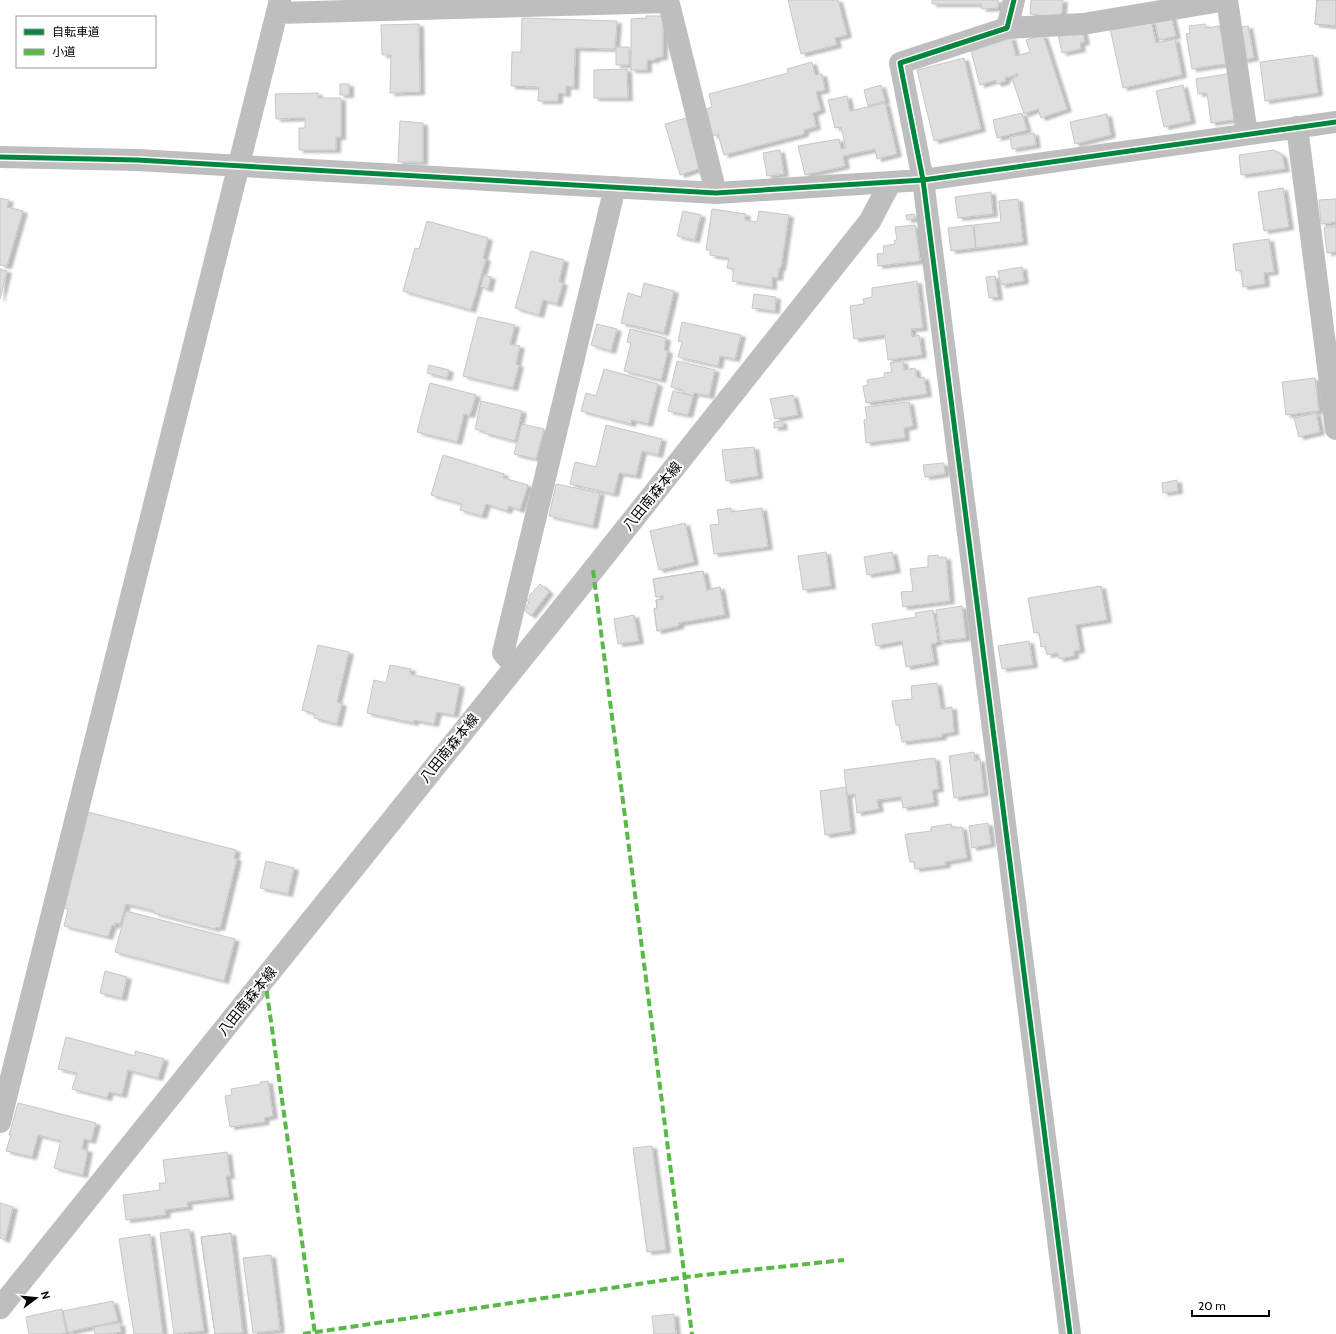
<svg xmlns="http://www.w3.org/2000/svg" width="1336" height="1334" viewBox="0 0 1336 1334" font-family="Cabin,'Noto Sans JP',sans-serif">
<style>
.building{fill:#dfdfdf;stroke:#c7c7c7;filter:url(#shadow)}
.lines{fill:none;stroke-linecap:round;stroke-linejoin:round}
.major-casing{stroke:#dbdbdb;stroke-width:23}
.minor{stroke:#bebebe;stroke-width:22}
.major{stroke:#bebebe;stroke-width:22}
.quiet{stroke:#58b947;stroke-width:4;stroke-dasharray:8 4;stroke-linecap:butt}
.cycleway-casing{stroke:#fff;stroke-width:8}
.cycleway{stroke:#00873e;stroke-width:5}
.labels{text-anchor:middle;stroke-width:4;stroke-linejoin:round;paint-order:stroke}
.street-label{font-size:14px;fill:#000;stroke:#fff}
</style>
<defs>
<filter id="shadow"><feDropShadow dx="4.5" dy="2.5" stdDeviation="1" flood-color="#0004"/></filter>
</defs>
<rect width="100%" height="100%" fill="#fff"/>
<path class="building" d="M788,0H838L847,35L835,38L837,45L801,54Z
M932,0H998V8L982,9L981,4H932Z
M1031,0H1063L1061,18L1030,14Z
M1317,0H1336V26L1315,24Z
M1317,0H1336V26L1315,24Z
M1171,15L1176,36L1159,40L1154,19Z
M646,16H663V57L655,58V60H647V70H631V19L646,18Z
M522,18L617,21L615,49L575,48L574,87L566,86V94L558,93V101H538L539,87L511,86L512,52H521Z
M1151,20L1156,43L1175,39L1182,75L1123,88L1110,28Z
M419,24L420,92L390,93L391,55H382L381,25Z
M1205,24L1206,28L1219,26L1231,63L1192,69L1186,34L1190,33L1189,26Z
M1248,26L1254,58L1243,60L1238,27Z
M1082,28L1085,42L1080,43L1081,49L1062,53L1058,34Z
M1043,35L1067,109L1041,118L1038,109L1024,114L1012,78L1018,76V74L1005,78L1006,81L997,84L996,80L980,85L971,51L979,49V47L1011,37L1016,56L1030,52L1026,40Z
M616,47H629V65H616Z
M1313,55L1318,93L1265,101L1260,62Z
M964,58L981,129L934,141L917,70Z
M812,62L815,75L822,74L825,90L816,92L821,110L813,113L816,127L804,130V134L724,155L718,134L713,136L706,109L712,107L709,94L788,73L787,69Z
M627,69L628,98H594V70Z
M1233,73L1239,119L1211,123L1207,93L1198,94L1196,79Z
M340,84H349V95H340Z
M881,85L885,101L868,106L864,90Z
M1183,85L1191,121L1164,127L1156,91Z
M318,93V98H341V137H336V150H299V128H305V118L276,119L275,94Z
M847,96L850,111L885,103L897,154L877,159L875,149L843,156L845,166L805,175L798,146L839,139L841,149L846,148L841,127L835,128L828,100Z
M1022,113L1027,130L997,138L993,120Z
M1107,114L1111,135L1075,144L1070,122Z
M686,118L701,168L680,175L665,124Z
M400,121L423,123V162H398Z
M1034,133L1036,145L1012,149L1010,137Z
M780,150L784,174L767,176L763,153Z
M1274,150L1282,155L1285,169L1241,175L1239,155Z
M1283,188L1289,227L1264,231L1258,192Z
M991,192L993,214L958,218L955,197Z
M0,198L9,200L7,207L23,211L7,266L0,265Z
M1018,199L1023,242L976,248L974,225L1001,222L999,201Z
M1336,199V222L1321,224L1319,200Z
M712,209L746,214L745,220L757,222L759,211L789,215L781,268H779L778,278L772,277V287L732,281L734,269L727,268L729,258L710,255V250H706Z
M683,211L701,215L695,240L677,236Z
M914,214L915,219L907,220L906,215Z
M427,221L488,238L483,258L486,259L471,310L403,291L415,248L419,249Z
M915,225L920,261L878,266L877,254L884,253L883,246L895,244L894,241L897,240L895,227Z
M973,225L976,248L951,251L948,228Z
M1336,226V252L1327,253L1324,228Z
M1269,239L1274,272L1264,273L1265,284L1243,287L1241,270L1236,271L1233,244Z
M531,251L564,260L559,282L563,283L557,304L543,300L539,315L515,308Z
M1022,267L1024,281L1001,285L998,271Z
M0,269L7,271L0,299Z
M484,275L491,277L488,289L481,287Z
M995,276L998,297L989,298L986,277Z
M917,281L923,328L911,329L912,337L919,335L922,355L888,360L885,335L854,339L850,306L864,304L863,299L872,297V288Z
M644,283L674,291L664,333L621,323L628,293L641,297Z
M754,294L776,297L775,311L752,308Z
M478,317L515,325L510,344L520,346L516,364L519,365L513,388L463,376Z
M682,322L741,335L735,359L720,356L718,366L678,357L682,342L678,341Z
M597,324L617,329L611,351L591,345Z
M630,329L666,338L664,350L668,351L661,380L624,371L631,343L627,342Z
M677,361L715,370L709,396L694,393L693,396L683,393V390L671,387Z
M903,361L904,370L915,368L917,378L924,377L927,394L866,403L863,386L868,385L867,380L885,377L884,373L892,372L890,363Z
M429,365L449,370L447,378L427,373Z
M604,369L658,384L648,424L632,420L631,424L581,411L586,393L596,396Z
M1315,378L1319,411L1286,415L1282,382Z
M430,383L476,395L470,415L464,414L457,442L417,432Z
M673,391L693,396L688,415L668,411Z
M793,395L798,415L775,419L770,399Z
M481,401L522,411L515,441L484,433V431L475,429Z
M909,402L913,426L904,428L905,438L866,443L864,420L867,419L865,407Z
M1316,413L1320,432L1299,437L1294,418Z
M782,421L783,427L774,428V422Z
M522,424L544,429L536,459L514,454Z
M606,425L662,439L658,455L642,451L636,476L619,473L614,494L570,484L575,462L596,467Z
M754,447L758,476L726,481L722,450Z
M443,455L504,474L503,478L528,485L520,510L509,506L507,511L486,504L482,516L460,510L462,504L431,495Z
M944,463L945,474L925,477L923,465Z
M1177,480L1178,491L1163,493L1162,483Z
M556,484L600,493L593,526L549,516Z
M731,508V512L762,508L768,547L714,554L710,525L719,524L717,510Z
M685,523L694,562L659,570L650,531Z
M826,552L831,586L803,590L798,556Z
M892,552L896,570L867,575L864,557Z
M938,555L939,558L946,557L950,601L903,607L901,592L913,591L910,569L928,567V556Z
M703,571L707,590L720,587L725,615L679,623V626L657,631L654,609L657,608L656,600L663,599V596L656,597L653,579Z
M703,571L707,590L720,587L725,615L679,623V626L657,631L654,609L657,608L656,600L663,599V596L656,597L653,579Z
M540,584L549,592L531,616L524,610L527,607L525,606L529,603L527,600L530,598L529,596Z
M1101,586L1107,620L1076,625L1080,650L1074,651V656L1059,659L1058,653L1047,655L1045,646L1041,647L1039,632L1034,633L1028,598Z
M962,606L966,638L940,641L936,610Z
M933,610L938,642L931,644L934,662L906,667L902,641L876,646L872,624L916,617L915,613Z
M634,615L639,641L618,644L614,619Z
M1029,641L1033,665L1002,669L998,646Z
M318,645L349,652L337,702L342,704L337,724L314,718L315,714L302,710Z
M390,665L411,669L410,674L460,685L454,715L437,712L434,724L414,720V723L367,713L374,680L386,683Z
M937,683L941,709L952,707L954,732L942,734V737L902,742L899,725H896L892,701L912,699L911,686Z
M974,752L975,761L980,759L984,793L954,798L949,756Z
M935,758L939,789L932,790L934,803L903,808L901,797L877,800L879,809L857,813L855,794L847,795L844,770Z
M846,787L851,831L825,835L820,791Z
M88,812L236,850L234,858L237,859L220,928L216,927L215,929L154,913V911L126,904L120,924L115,923V926L112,925L108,937L64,926L68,909L64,908Z
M988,823L991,844L972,848L969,826Z
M951,824L952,828L962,827L967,858L945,862L946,865L915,869L914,862H910L905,835L907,834L931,831V827Z
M266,861L294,868L288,894L260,888Z
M126,911L235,939L224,981L115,952Z
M105,971L127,977L122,998L100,993Z
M66,1037L135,1056V1051L164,1059L158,1078L128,1070L122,1095L109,1092L107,1098L72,1089L77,1073L58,1069Z
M268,1081L273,1116L264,1118L265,1122L230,1127L225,1096L232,1095L231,1089L261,1084L260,1082Z
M18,1103L96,1123L91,1141L84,1139L82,1149L88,1150L83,1175L54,1168L61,1141L38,1135L32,1157L6,1151L11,1135H9Z
M652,1146L666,1250L647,1252L633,1148Z
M227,1152L230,1176H226L229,1197L187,1202L188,1207L165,1210L166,1215L126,1220L123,1195L160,1190L159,1183H166L163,1160Z
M0,1203L13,1207L5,1240L0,1238Z
M189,1229L204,1331L174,1334L160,1233Z
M231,1233L243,1333L215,1334L201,1237Z
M231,1233L243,1333L215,1334L201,1237Z
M150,1234L163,1334H134L119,1239Z
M271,1255L280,1330L253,1333L243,1258Z
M113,1301L118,1321L68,1332L63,1311Z
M62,1309L66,1333L60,1334H29L26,1317Z
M674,1314L676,1334H654L652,1316Z
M120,1323L121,1332L107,1334H95L94,1327Z"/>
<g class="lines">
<g class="major-casing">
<path id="major" d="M0,1308L593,570L870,221L890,183"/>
</g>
<path class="minor" d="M668,0L716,193
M1014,0L1007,28L900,63L923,180L1070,1334
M1227,0L1247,134
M277,13L668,2
M1007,28L1083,24L1227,0
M1297,127L1336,429
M0,157L137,160L716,193L923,180L1336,122
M515,666L503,653L615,187
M0,1122L280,0"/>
<use href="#major" class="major"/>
<path class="quiet" d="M593,570L692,1334
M265,979L315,1334
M303,1334L685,1277L844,1260"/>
<g class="cycleway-casing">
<path id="cycleway" d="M1014,0L1007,28L900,63L923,180L1070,1334
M0,157L137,160L716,193L923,180L1336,122"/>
</g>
<use href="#cycleway" class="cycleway"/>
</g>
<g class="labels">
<g class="street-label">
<text transform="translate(652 496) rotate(-51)" y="5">八田南森本線</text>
<text transform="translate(449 748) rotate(-51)" y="5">八田南森本線</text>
<text transform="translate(247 1001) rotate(-51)" y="5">八田南森本線</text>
</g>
</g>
<rect x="16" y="16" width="140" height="52" fill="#ffffff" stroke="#999999"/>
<rect x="24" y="29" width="20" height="6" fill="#00873e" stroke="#999999"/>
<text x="52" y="36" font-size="12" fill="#000000">自転車道</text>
<rect x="24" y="49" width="20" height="6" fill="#58b947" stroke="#999999"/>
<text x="52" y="56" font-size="12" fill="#000000">小道</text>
<g transform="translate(36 1298) rotate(74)" stroke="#ffffff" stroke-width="3" paint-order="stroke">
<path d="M0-3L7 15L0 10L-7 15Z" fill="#000000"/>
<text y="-6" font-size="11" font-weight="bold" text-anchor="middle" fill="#000000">N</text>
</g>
<path d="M1192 1310v6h77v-6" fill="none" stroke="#000000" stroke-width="2"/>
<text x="1198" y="1310" font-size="12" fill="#000000" stroke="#ffffff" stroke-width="3" paint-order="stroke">20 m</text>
</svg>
